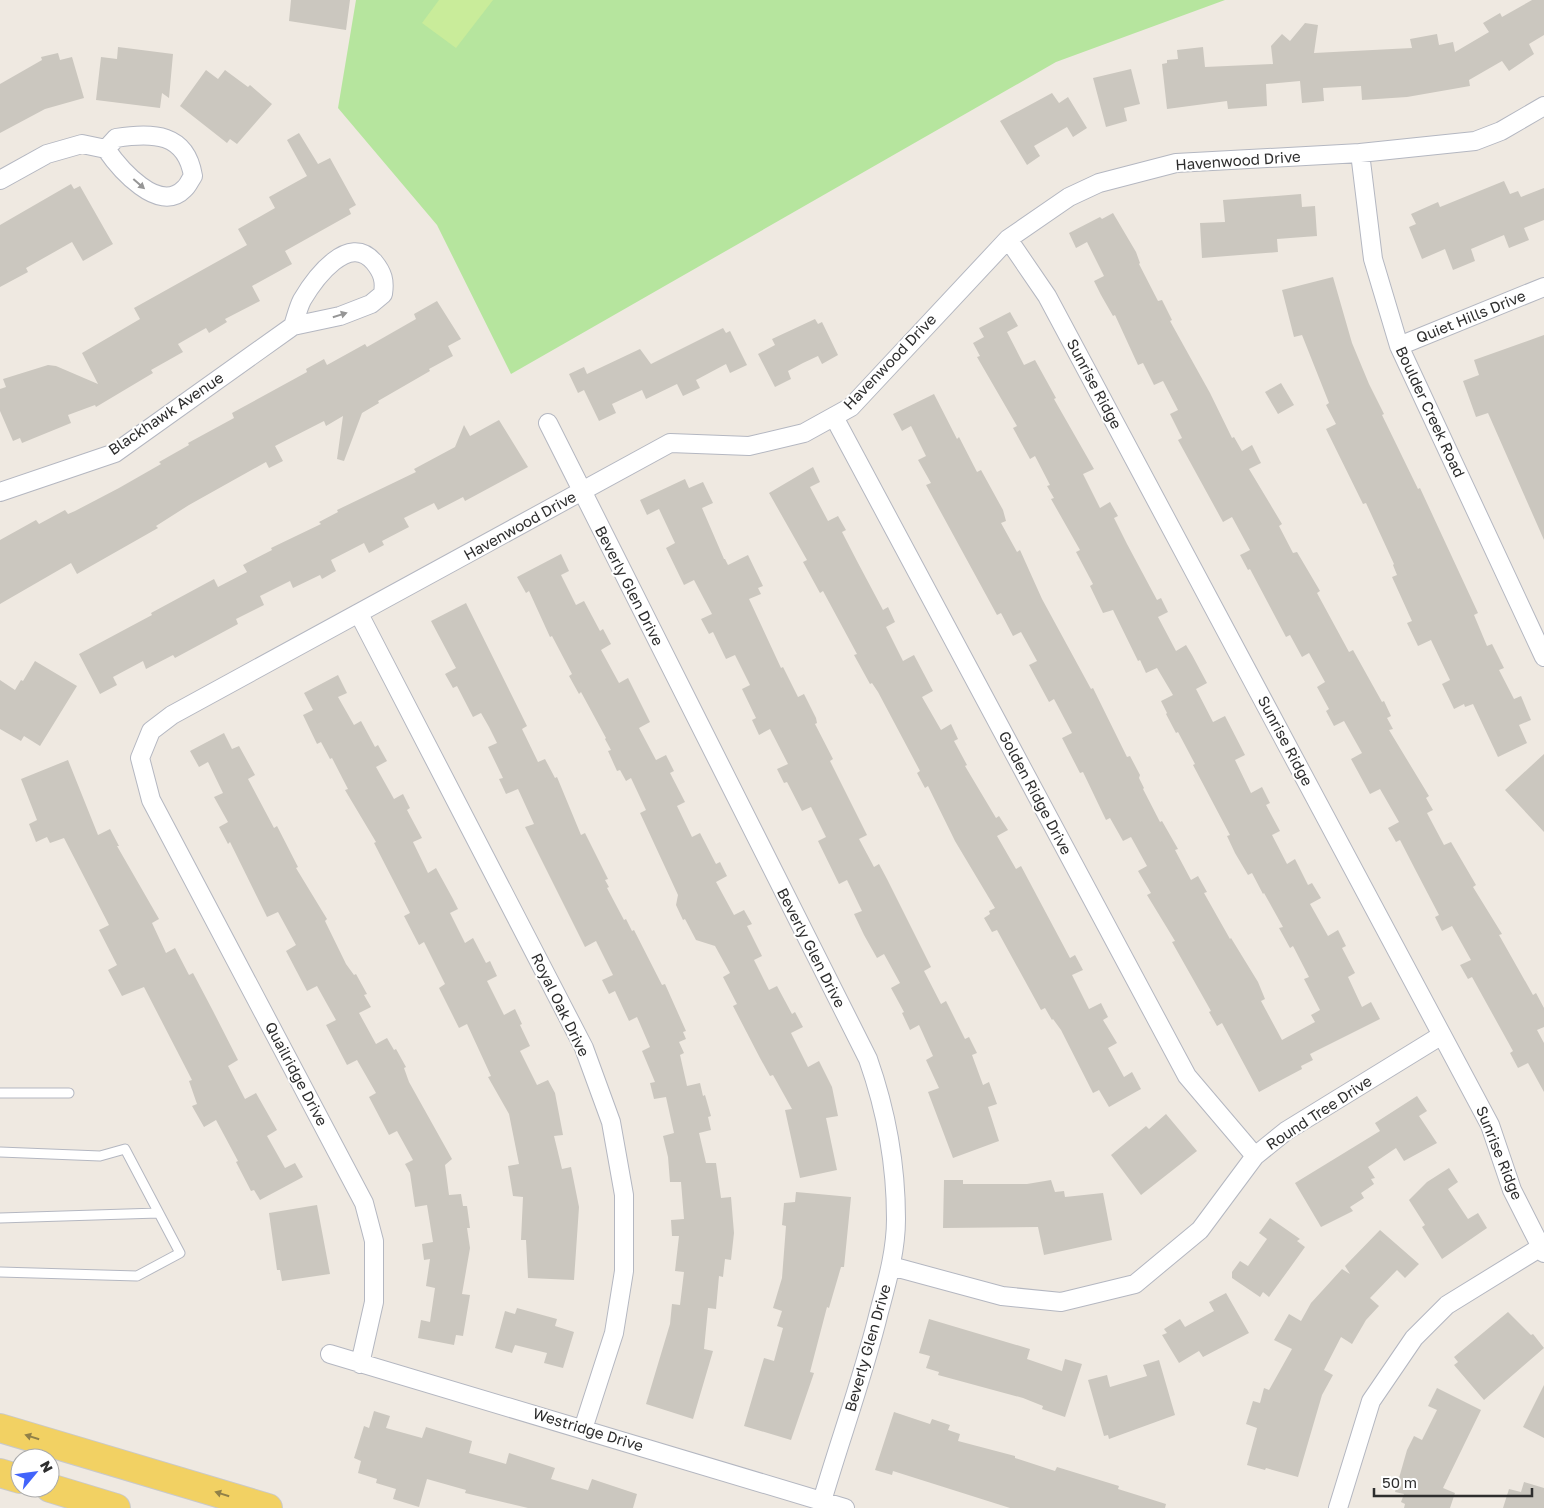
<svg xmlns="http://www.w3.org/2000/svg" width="1544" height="1508" viewBox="0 0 1544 1508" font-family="'Golos Text',sans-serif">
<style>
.green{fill:#b6e59e}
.pitch{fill:#c9ec9a}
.building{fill:#cbc7bf}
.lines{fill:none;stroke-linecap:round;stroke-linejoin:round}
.service-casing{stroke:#b4b7c1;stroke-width:11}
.minor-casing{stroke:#b4b7c1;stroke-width:20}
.primary-casing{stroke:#c9c9c9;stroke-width:30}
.service{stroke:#fff;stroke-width:9}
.minor{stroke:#fff;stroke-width:18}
.primary{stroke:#f2d163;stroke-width:28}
.oneway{fill:#969696}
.oneway2{fill:#908048}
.labels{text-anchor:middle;stroke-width:4;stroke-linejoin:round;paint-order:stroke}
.street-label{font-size:15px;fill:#2e2e2e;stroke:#fff}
</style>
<rect width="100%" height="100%" fill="#efe9e1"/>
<path class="green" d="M356,0H1225L1056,62L511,374L437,225L338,108Z"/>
<path class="pitch" d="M439,0H493L456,48L422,23Z"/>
<path class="building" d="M291,0H350L346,30L289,21Z
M1532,0H1544V35L1529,44L1534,54L1509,71L1502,61L1469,80L1470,86L1407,97L1362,100L1361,86L1323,88L1324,101L1302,103L1300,81L1266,84L1267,106L1228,109L1227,101L1167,109L1162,64L1167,63V60L1178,59L1177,50L1203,47L1205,67L1273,64L1271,46L1282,34L1290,41L1305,23L1318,25L1314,53L1412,48L1410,39L1437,34L1439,45L1453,42L1455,52L1489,32L1483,23L1500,13L1502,17Z
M118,47L173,54L169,98L162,93L160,108L96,100L101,57L117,59Z
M58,53L60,60L72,57L84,98L45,109L0,133V84L42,60L41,57Z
M1131,69L1140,104L1124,108L1127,121L1106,127L1093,78Z
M206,70L218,79L225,70L248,87L250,85L272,104L237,144L230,139L227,143L180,106Z
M1052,93L1059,103L1068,97L1087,128L1073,137L1067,127L1034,146L1040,156L1027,165L1000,121Z
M299,133L318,164L330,158L356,205L349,209L351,214L285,251L292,264L252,286L260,301L225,319L227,322L209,333L206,328L178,344L183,352L151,370L153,373L96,407L95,405L68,415L71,423L22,443L20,438L13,441L0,411V389L6,387L3,379L48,365L56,366L98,384L82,353L140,319L134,308L247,245L238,229L275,208L269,197L307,176L287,140Z
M1504,181L1510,194L1518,191L1521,197L1544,188V220L1524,228L1529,240L1509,248L1504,235L1471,249L1475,261L1453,270L1445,249L1422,259L1409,227L1416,224L1411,214L1438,202L1440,207Z
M71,184L74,189L80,186L113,244L83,261L72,242L26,268L28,272L0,287V225Z
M1301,194L1302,207L1315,206L1317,236L1277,239L1278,252L1202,258L1200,223L1225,222L1223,200Z
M1113,213L1136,252L1140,263L1139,264L1158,301L1162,300L1172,320L1170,321L1210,393L1232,438L1234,437L1242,451L1252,445L1261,463L1249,469L1282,524L1279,526L1293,553L1297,552L1320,591L1317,593L1349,652L1353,650L1382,702L1384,701L1391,716L1387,718L1393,729L1389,730L1429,796L1426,798L1433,810L1427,813L1444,845L1451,842L1476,885L1473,887L1502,934L1499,935L1533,995L1536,993L1544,1008V1027L1537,1030L1544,1043V1092L1528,1063L1518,1068L1510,1053L1513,1051L1472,977L1468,979L1460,965L1471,960L1452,926L1442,931L1435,917L1439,915L1416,871L1400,840L1396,842L1388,828L1399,822L1380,789L1370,794L1351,759L1362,753L1344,721L1334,726L1326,711L1329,709L1317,687L1325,682L1309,653L1302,657L1290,635L1286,637L1250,569L1248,570L1240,555L1250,550L1232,517L1223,522L1178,440L1182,438L1170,414L1178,410L1163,381L1154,385L1143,363L1138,365L1115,315L1113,316L1101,295L1094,281L1104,276L1087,242L1076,248L1069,233L1100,217L1102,219Z
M1333,277L1352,343L1369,384L1384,414L1382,415L1418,489L1420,488L1478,613L1474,615L1487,646L1492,644L1504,668L1499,670L1514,699L1521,696L1531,720L1519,725L1527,743L1498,757L1473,704L1465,707L1464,704L1454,709L1442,684L1450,680L1431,640L1418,646L1407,623L1412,621L1392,577L1397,575L1393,565L1394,564L1366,503L1363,504L1326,429L1336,424L1326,405L1329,403L1302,335L1294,337L1282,290Z
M437,301L461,339L448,346L453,356L429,369L430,371L378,401L379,403L362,413L344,461L337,459L343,416L326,426L324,421L275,446L283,461L269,468L266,462L189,505L156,526L158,528L77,574L71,563L0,604V540L36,520L39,524L65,510L68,514L75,511L119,488L161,464L159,462L189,445L188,443L234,418L232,413L307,372L306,369L324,359L327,365L365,344L367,347L416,319L414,314Z
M1010,312L1018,326L1007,332L1024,365L1035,360L1056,398L1054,399L1094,469L1083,474L1100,508L1110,502L1118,516L1114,518L1127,544L1157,600L1161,598L1168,612L1158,617L1176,651L1186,645L1192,655L1207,683L1196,689L1213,722L1225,716L1245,755L1235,760L1251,793L1262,787L1270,803L1266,805L1280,831L1272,835L1287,864L1295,859L1308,885L1312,883L1321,898L1310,904L1328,936L1338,930L1346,946L1342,948L1355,973L1348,977L1362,1007L1371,1002L1380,1019L1310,1054L1313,1060L1301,1066L1302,1069L1259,1092L1222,1023L1217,1026L1209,1012L1211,1011L1172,942L1175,941L1147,895L1151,893L1138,871L1147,866L1131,837L1123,841L1110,818L1106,820L1083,772L1080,773L1062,738L1072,733L1054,699L1049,702L1029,665L1037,661L1021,632L1013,636L1001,613L997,615L926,485L931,483L918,460L926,456L911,426L902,431L893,414L934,394L957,439L959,437L977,472L981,470L1003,510L1006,521L1001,523L1017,552L1020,550L1042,599L1091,689L1093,688L1127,757L1130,756L1140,775L1139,778L1144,788L1143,789L1160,822L1162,821L1178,849L1175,850L1191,880L1198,876L1207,892L1204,893L1230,939L1231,938L1258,982L1265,999L1261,1001L1282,1040L1315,1022L1311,1015L1320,1010L1304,979L1309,977L1293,946L1290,948L1279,928L1283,927L1264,893L1263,894L1252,873L1248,875L1235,853L1227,836L1230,835L1193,765L1195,764L1178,732L1176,733L1166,714L1167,713L1161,701L1173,695L1157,668L1146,673L1140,660L1138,661L1113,610L1103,613L1090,586L1093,584L1076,552L1080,550L1051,499L1054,498L1047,486L1050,485L1035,456L1030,459L1013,428L1017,426L977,357L980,356L973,343L984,337L979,328Z
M815,319L818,324L822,322L838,355L822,364L818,356L803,363L788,371L791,379L775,387L758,354L775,345L772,339Z
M723,328L726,333L730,331L747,365L730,373L726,364L696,380L700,388L683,396L677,384L646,399L642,390L612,404L616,413L599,421L584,390L578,393L569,374L584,367L587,374L640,349L651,364Z
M1544,335V540L1488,413L1476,417L1463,381L1479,375L1474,360Z
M1281,383L1294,405L1278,414L1265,392Z
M499,420L528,467L465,501L463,497L438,510L434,503L404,518L409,527L382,541L384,545L369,553L364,543L331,560L336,571L322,579L320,575L293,588L290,581L260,596L264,605L236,619L238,624L175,658L173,655L146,669L143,661L113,677L117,685L100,694L79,654L152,615L151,613L214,579L218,587L247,572L243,565L272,550L271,548L321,524L319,522L338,512L337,510L416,472L414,469L455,447L464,425L470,436Z
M813,467L820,482L810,487L828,521L838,516L846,530L842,532L858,563L883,610L888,607L895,622L886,627L903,661L914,655L933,691L922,697L941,730L951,724L958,739L954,741L967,765L965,766L996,818L999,816L1008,830L997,836L1016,869L1021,866L1070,958L1075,955L1083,970L1072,975L1089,1009L1101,1003L1108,1017L1103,1020L1117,1043L1108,1048L1124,1077L1132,1072L1141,1089L1109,1107L1099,1090L1093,1093L1061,1030L1053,1019L1052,1020L1045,1008L1041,1010L997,930L992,932L984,918L990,914L989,911L995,908L955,841L928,786L925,788L917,773L920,771L878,692L872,683L870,684L854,655L857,654L823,591L820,593L803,562L807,560L769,493Z
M685,479L689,488L703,482L713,503L702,508L724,559H725L728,565L748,555L763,586L758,588L761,594L749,599L781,668L783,667L798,697L804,694L816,718L817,723L815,724L833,759L830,761L867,835L859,839L874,867L879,864L887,879L931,967L924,971L941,1004L946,1001L965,1039L969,1037L977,1053L972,1055L983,1085L989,1082L997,1104L988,1107L999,1141L953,1158L928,1092L939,1088L926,1060L933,1056L919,1025L910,1030L902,1013L904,1012L891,988L900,983L884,954L877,958L864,935L854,914L862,911L847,880L839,884L818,841L826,837L811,807L802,811L787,782L784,783L777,769L788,764L770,729L759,735L752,720L756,718L742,689L750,685L735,655L726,659L713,632L709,634L701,619L712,614L694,580L684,585L666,548L675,543L659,509L647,515L640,500Z
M561,554L569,571L561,575L576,605L584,601L600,631L603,629L611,644L601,650L619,683L628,678L650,722L639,728L656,760L666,755L674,771L670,773L685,802L677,806L692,837L700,833L716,864L720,862L727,876L716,882L734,915L744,910L752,924L747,926L762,956L754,960L769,990L777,986L792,1014L795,1012L803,1027L791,1033L808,1067L819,1061L832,1087L838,1116L826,1118L837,1170L800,1178L785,1110L792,1109L773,1075L770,1076L760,1058L733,1006L737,1004L723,977L730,973L715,946L696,940L685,919L683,920L676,905L678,895L640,813L646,810L631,778L626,781L620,770L617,771L608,751L611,750L605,739L606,738L581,692L579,694L569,676L572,674L552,636L550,637L529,591L526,593L517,577Z
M466,603L527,726L522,729L538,762L545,759L555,778L557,777L581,835L585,833L608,879L605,880L609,887L607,888L624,920L626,919L632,931L634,930L662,985L665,984L686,1031L683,1032L686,1039L679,1042L684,1053L680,1055L687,1086L700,1083L703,1096L705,1095L711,1116L708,1117L711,1130L699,1133L706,1163H716L721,1198L731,1197L734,1233L731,1260L725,1259L723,1277L719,1276L716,1309L708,1308L704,1349L713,1351L693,1419L646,1404L670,1324L672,1304L680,1305L684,1272L675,1271L679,1236H672L671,1220L684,1219L681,1182H670L668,1157L663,1136L674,1133L666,1097L654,1099L650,1083L655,1082L642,1051L650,1047L637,1017L629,1021L615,991L609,994L602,980L613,975L596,941L585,947L525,827L534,824L518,789L506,794L499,779L503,778L488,747L497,743L489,727L481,713L473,717L457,686L453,688L445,674L456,668L431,621Z
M35,661L77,686L40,746L24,736L21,741L0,729V680L15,690L21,680L23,681Z
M338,675L347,693L338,697L354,725L361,721L375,747L378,745L387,761L376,767L394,799L403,794L410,808L407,810L422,838L413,842L428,873L436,868L453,899L458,909L450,913L465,943L473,938L486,963L490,961L497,976L487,981L504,1015L515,1009L522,1024L520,1025L530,1046L520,1051L537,1085L548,1080L555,1093L563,1135L554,1136L562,1169L571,1167L579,1207L574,1280L528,1278L526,1240H521L523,1197L513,1196L508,1166L519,1164L509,1114L488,1077L491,1076L467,1024L459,1028L439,988L445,984L424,942L419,945L404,916L410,913L374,843L376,842L345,790L348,789L332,758L330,759L321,742L317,744L303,715L313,710L304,693Z
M224,733L232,749L239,746L255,775L248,779L274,828L277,826L298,867L296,868L327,919L325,921L346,964L354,975L356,974L367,994L364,995L371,1007L359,1013L376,1044L387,1038L394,1050L396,1049L406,1067L404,1068L409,1082L452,1159L445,1165L449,1195L461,1194L463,1206H467L470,1228H467L470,1248L462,1294L470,1295L463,1336L456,1335L454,1345L418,1338L421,1320L430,1322L435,1288L426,1286L430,1259L424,1260L422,1244L433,1242L427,1205L415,1207L410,1173L405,1164L413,1160L397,1131L389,1135L369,1097L376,1093L357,1060L347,1065L326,1025L336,1020L327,1004L317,986L307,991L286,951L296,945L278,912L267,917L230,842L228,844L219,827L228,822L214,797L223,793L208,762L199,767L190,751Z
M1544,754V832L1505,790Z
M68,760L98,835L110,829L119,846H117L159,919L152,923L166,953L175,948L189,975L193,973L213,1011L238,1060L228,1066L245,1099L256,1093L277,1130L267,1136L285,1168L295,1163L303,1177L260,1200L254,1190L251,1191L236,1162L238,1161L216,1120L204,1127L192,1106L197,1104L189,1081L192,1080L144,987L122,996L108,970L117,965L99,930L109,925L64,838L50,843L47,837L36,842L29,824L37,820L21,779Z
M1417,1096L1427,1111L1419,1116L1437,1143L1404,1161L1396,1148L1368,1167L1375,1178L1371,1179L1374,1184L1361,1193L1364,1198L1350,1207L1353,1211L1321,1227L1295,1183L1380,1131L1375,1123Z
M1166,1114L1197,1151L1141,1195L1111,1155L1146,1126L1149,1129Z
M1449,1168L1458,1182L1448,1189L1468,1219L1478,1213L1487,1228L1442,1259L1422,1227L1425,1225L1409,1200L1427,1182Z
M944,1180H963V1184H1027L1051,1180L1055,1192L1064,1191L1065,1197L1103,1193L1112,1240L1044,1255L1038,1227L943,1228Z
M796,1192L851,1197L844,1267H841L829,1308L827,1307L810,1372L814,1373L791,1440L744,1426L764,1358L774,1361L783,1328L777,1326L782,1311L773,1308L782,1278L786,1226L782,1225L784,1203L795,1202Z
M317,1205L330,1274L282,1281L280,1270H277L269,1213Z
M1270,1218L1300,1239L1297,1241L1305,1247L1269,1297L1263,1292L1260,1297L1232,1278V1272L1240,1261L1248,1266L1267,1239L1259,1233Z
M1380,1230L1419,1264L1405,1278L1397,1270L1370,1298L1379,1306L1366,1320L1352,1344L1341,1337L1324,1370L1333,1375L1322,1395L1298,1477L1266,1468L1265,1470L1247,1465L1257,1428L1246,1424L1253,1401L1260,1403L1264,1388L1269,1390L1292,1349L1274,1340L1289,1314L1301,1321L1311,1303L1342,1269L1350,1274L1345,1266Z
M1226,1293L1249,1333L1203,1357L1199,1351L1179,1363L1162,1335L1167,1333L1164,1329L1180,1319L1185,1327L1214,1311L1209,1302Z
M517,1308L557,1319L555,1326L574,1332L563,1368L544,1363L547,1353L515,1345L512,1353L495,1348L505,1311L515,1314Z
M1508,1312L1531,1335L1533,1334L1544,1348L1484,1400L1454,1365L1458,1362L1454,1357Z
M929,1319L1030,1349L1027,1359L1062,1371L1065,1359L1082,1364L1065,1417L1042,1409L1043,1406L1023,1398L938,1375L939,1372L926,1368L930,1356L919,1353Z
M1159,1360L1175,1415L1109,1439L1108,1435L1104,1436L1088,1380L1107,1375L1110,1387L1147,1376L1143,1365Z
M1544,1385V1438L1523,1427Z
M1437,1388L1481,1410L1443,1488L1455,1493L1450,1508H1404L1405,1504L1401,1502L1404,1494L1395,1492L1407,1450L1414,1436L1422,1440L1437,1410L1428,1406Z
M374,1411L390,1416L386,1428L422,1438L426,1427L472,1441L469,1453L506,1464L509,1453L555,1468L551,1479L588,1490L592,1479L637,1494L633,1508H528L465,1493L466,1490L427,1479L419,1507L393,1499L396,1489L376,1483L377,1479L358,1473L361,1461L354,1458L364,1426L369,1428Z
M894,1412L930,1424L932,1419L950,1425L948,1430L960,1434L958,1441L1015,1456V1458L1055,1471L1057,1467L1119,1486L1118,1489L1166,1504L1165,1508H1010L893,1471L892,1475L875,1470Z
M1524,1482L1544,1488V1508H1503L1509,1489L1521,1492Z"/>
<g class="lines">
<g class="service-casing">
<path id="service" d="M0,1093H69
M0,1152L100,1156L125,1149L180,1253L137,1276L0,1272
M0,1218L158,1213"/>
</g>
<g class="minor-casing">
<path id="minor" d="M1360,153L1373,259L1399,346L1544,657
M0,180L47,154L82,144L106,149C119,168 159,215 184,189C188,186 190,180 193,176C186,133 153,132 116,138L106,149
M1008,239L1047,296L1490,1125L1512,1190L1544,1253
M1399,346L1544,287
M834,417L1187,1076L1255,1156
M548,423L868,1059C886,1110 896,1165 896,1219C896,1251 887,1282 879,1312C863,1378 839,1442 820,1508
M0,492L115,453L293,326L340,316L371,304L383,294C385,281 383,273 374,262C349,232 315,278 302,300C298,308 296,317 293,326
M359,614L584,1048L611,1122L624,1195V1271L614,1333L583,1429
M891,1266L1002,1296L1061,1302L1135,1284L1200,1230L1255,1156L1286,1131L1442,1035
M330,1354L845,1508
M360,1364L374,1302V1241L364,1203L151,800L140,758L151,731L172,715L670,443L749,446L804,433L851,407L1008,239L1069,197L1099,183L1176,163L1360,153L1475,141L1501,131L1544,106
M1338,1508L1371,1401L1414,1338L1447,1305L1541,1247"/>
</g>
<g class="primary-casing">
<path id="primary" d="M0,1428L268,1508
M0,1473L20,1479
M50,1488L116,1508"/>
</g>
<use href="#service" class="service"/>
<use href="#minor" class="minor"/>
<use href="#primary" class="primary"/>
</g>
<defs><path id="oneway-solid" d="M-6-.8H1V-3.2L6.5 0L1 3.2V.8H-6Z" transform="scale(1.25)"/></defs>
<g class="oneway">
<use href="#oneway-solid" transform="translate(139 184) rotate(41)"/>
<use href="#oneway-solid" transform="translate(340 315) rotate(-17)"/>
</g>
<g class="oneway2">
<use href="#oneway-solid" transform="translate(32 1437) rotate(-163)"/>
<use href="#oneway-solid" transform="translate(222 1494) rotate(-163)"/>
</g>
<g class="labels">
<g class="street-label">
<text transform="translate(1238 161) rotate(-4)" y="5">Havenwood Drive</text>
<text transform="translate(1471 317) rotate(-22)" y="5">Quiet Hills Drive</text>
<text transform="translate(890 362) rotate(-46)" y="5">Havenwood Drive</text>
<text transform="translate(1094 384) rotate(62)" y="5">Sunrise Ridge</text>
<text transform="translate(1430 412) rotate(65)" y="5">Boulder Creek Road</text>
<text transform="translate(166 414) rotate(-34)" y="5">Blackhawk Avenue</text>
<text transform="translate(520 526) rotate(-29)" y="5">Havenwood Drive</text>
<text transform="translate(629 586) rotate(63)" y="5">Beverly Glen Drive</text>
<text transform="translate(1285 741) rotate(62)" y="5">Sunrise Ridge</text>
<text transform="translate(1035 793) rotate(62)" y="5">Golden Ridge Drive</text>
<text transform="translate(811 948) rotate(63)" y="5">Beverly Glen Drive</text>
<text transform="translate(560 1005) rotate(64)" y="5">Royal Oak Drive</text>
<text transform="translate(296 1074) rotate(62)" y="5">Quailridge Drive</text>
<text transform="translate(1319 1113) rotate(-33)" y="5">Round Tree Drive</text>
<text transform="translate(1499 1153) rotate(68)" y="5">Sunrise Ridge</text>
<text transform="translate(868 1348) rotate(-74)" y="5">Beverly Glen Drive</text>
<text transform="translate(588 1430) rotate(17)" y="5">Westridge Drive</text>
</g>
</g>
<g transform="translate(35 1473) rotate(61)"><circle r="24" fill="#ffffff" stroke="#ababab"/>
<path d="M0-4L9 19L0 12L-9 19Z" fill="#4264fb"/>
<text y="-8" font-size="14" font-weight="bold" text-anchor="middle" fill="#2e2e2e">N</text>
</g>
<path d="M1374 1488v8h158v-8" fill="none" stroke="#2e2e2e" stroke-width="2.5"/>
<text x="1382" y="1488" font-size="15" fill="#2e2e2e" stroke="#ffffff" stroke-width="4" paint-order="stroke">50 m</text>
</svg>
